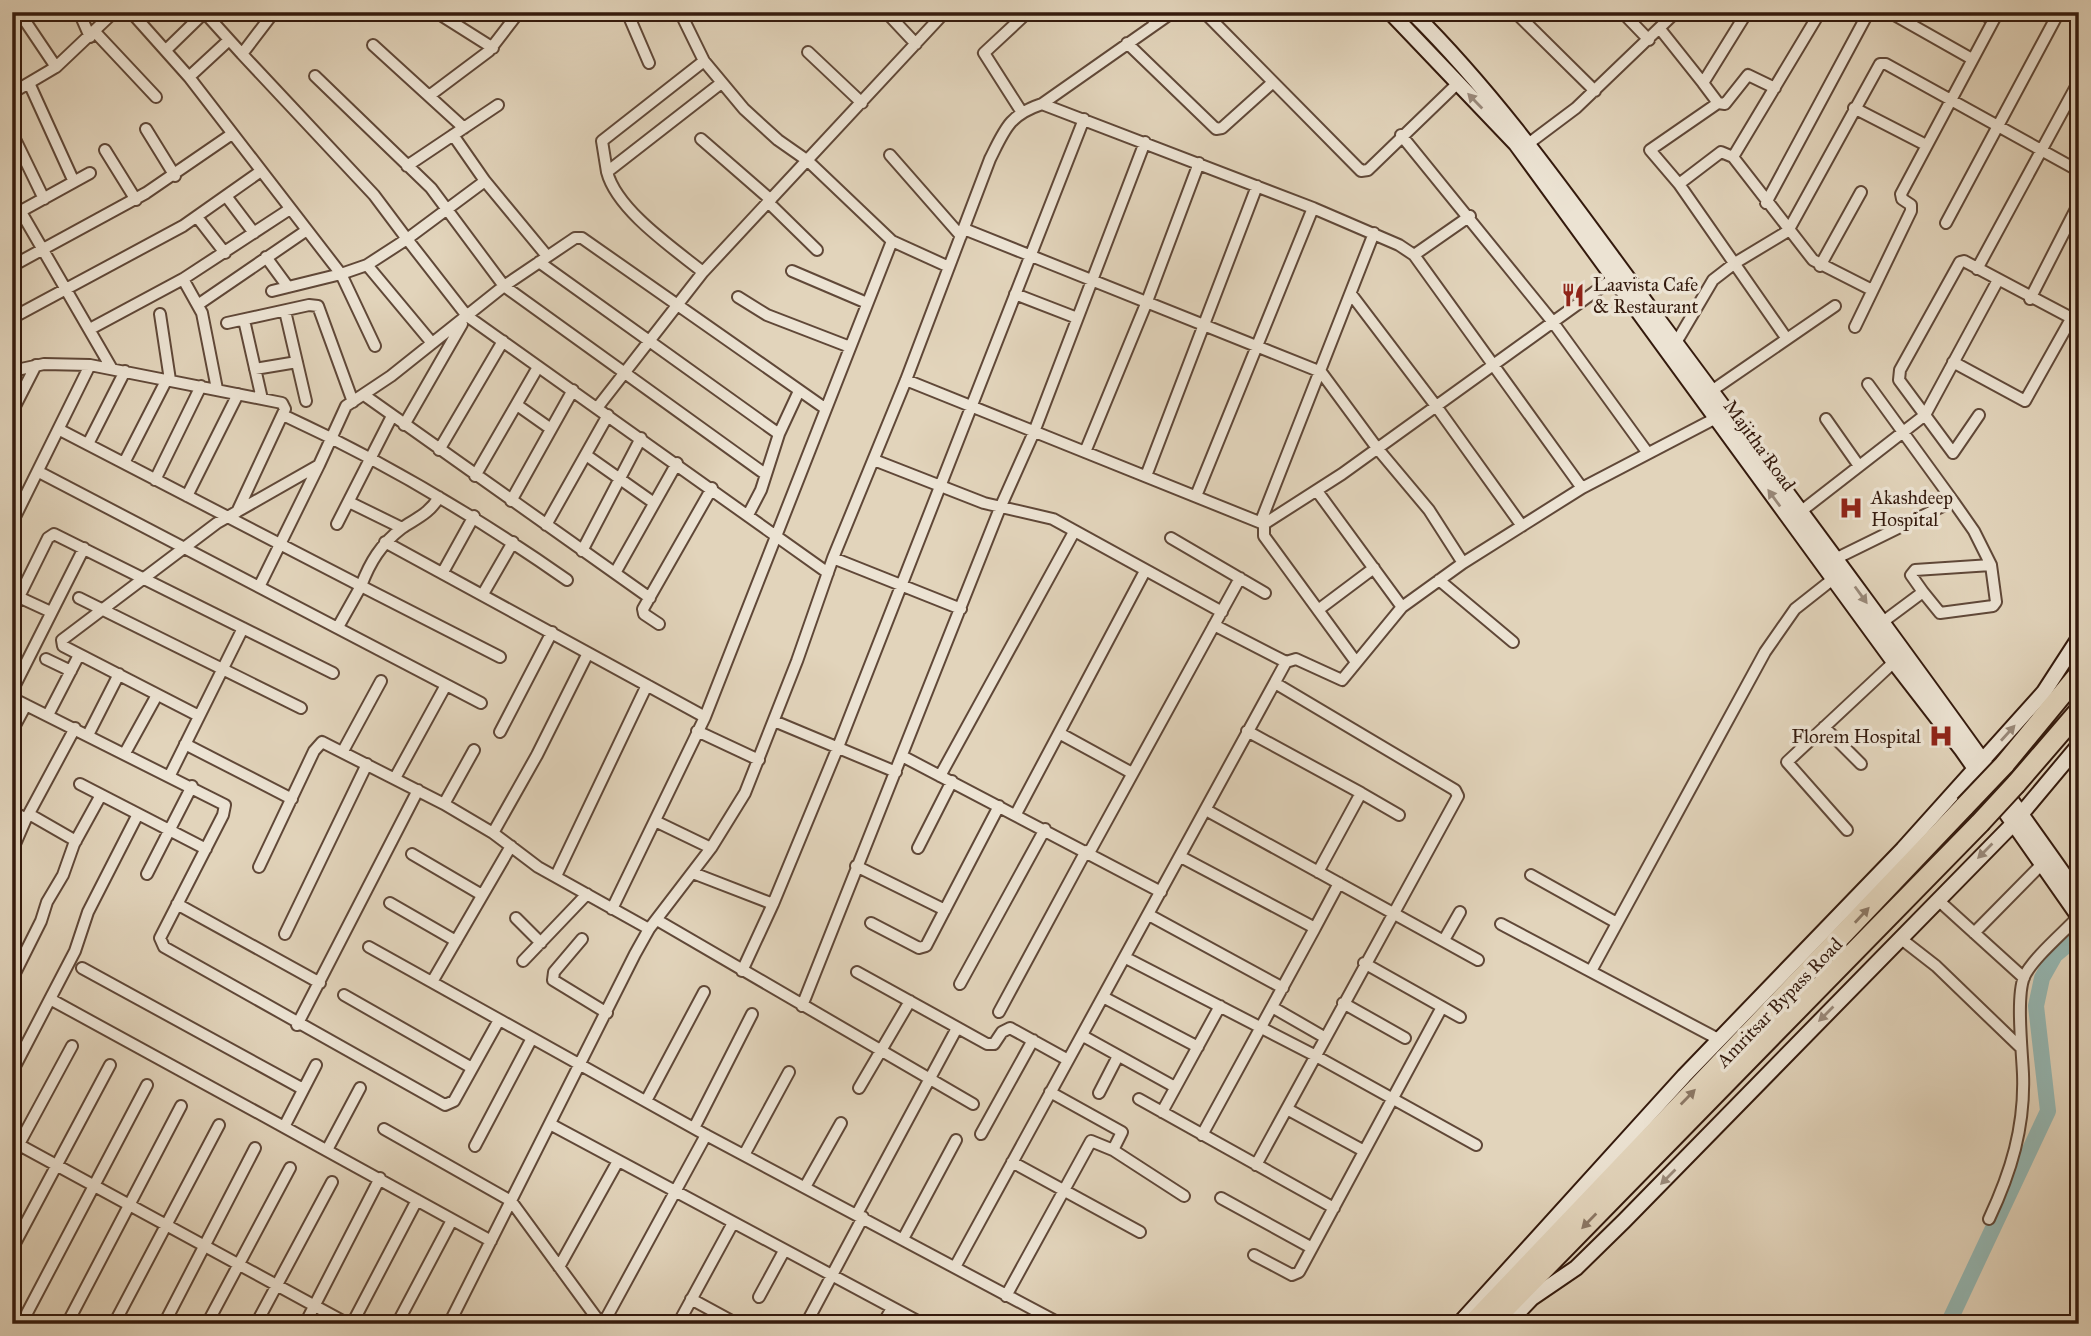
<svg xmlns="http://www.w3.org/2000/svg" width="2091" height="1336" viewBox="0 0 2091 1336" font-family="'IM FELL Great Primer',serif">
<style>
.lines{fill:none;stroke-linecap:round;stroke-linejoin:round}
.river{stroke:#95b8b4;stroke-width:16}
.street-casing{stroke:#604838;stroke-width:14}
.secondary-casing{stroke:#341a0d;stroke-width:18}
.highway-casing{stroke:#341a0d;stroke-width:23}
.street{stroke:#ece3d3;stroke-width:10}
.secondary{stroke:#ece3d3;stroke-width:14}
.highway{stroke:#e2d4bb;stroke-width:19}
.highway-bridge-casing{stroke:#341a0d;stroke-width:23;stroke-linecap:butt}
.highway-bridge{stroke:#e2d4bb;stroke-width:19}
.oneway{fill:#99897a}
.oneway2{fill:#8b7764}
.labels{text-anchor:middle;stroke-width:7;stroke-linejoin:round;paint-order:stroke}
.poi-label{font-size:19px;fill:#341a0d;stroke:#ece3d3;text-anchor:start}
.street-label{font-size:19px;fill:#341a0d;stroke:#ece3d3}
</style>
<rect width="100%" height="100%" fill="#e2d4bb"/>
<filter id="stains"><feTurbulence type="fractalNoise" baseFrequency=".00286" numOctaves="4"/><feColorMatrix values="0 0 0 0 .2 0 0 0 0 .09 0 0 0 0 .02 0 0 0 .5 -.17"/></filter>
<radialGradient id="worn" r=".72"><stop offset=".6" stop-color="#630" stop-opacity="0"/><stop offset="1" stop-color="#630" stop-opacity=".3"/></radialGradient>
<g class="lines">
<path class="river" d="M1948,1324L2048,1111L2036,1006L2042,978L2055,955L2079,935"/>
<g class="street-casing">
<path id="street" d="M19,12L56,67
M79,12L90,37
M131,12L189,77L341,274L367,265L407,239L467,316L828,573
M204,12L242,54
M274,12L242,54L374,195L407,239L485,181
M436,12L493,48
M627,12L649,63
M680,12L704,61L744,109L778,140L808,161L892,241L949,267
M886,12L916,44
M1146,12L1156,23
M1204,12L1361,171L1368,170L1458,83
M1515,12L1595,91
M1622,12L1649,40
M1820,12L1733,157L1813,260L1872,290
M1889,12L1972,59
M1980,12L1993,20
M1660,29L1703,83
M95,32L156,97
M1127,43L1216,129L1222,128L1271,84
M373,45L464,128
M166,50L205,12
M808,52L862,103
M704,61L602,141L607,172L720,84
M315,76L431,188L504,286L765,474
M189,77L229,40
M29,83L74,182
M12,93L56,67L114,12
M429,96L489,51L519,12
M1718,103L1703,83L1747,12
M1042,104L1313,208L1399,245L1414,255L1582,488
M1854,108L1926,145
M1021,111L984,53L1028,12
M146,129L175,176
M12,133L44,199
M453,135L485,181L547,256
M1401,135L1552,321L1647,452
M701,139L771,200
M1524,147L1576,108L1676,12
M105,150L136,200
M890,155L961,236
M1733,157L1721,152L1679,184L1650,150L1718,103L1725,104L1748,75L1775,88
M407,166L498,105
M607,172C617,210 673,248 703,272
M1679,184L1787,339
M226,196L254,233
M769,203L817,250
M1766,203L1866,17L1858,12
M21,212L112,369
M12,216L90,173
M197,217L225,253
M1946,223L2059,12
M964,229L1321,372L1377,448L1429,510L1463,563
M1414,255L1470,216
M266,257L288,287
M539,262L779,434
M367,265L432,343
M12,266L146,193L232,134
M1820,266L1861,192
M1977,269L2079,81
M792,271L867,303
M183,279L202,313L217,389
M272,291L341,274L375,346
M1015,294L1077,318
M1351,294L1436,406L1522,526
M738,297L767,315L850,347
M2030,299L2079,203
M199,304L307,230
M285,311L306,401
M160,314L170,380
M12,318L183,226L261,171
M244,320L262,399
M227,323L309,305L318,306L353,402
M1855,327L1911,211V205L1902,199L1901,194L1998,12
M90,329L183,279L290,209
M1677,341L1713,280L1735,263L1788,231L1880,64H1886L2079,171
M1953,362L2025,401L2071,319
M255,369L297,362
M12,371L44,364L90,365L282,403L285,409L237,512
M906,380L1264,524L1342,474L1614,278
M1868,384L1953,501
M1707,394L1835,306
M364,395L650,598
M517,405L551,429
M597,408L703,272L945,12
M12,412L36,365
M283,415C383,461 477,517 567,580
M1979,415L1953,453L1899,380L1900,370L1960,262L1964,261L2079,322
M1826,419L1859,466
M404,425L462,324
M60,430L361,586L338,627
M88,444L125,371
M439,450L503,341
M1085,452L1146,304L1199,163
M586,455L654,503
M874,460L984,503L1053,519L1222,612
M124,463L167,379
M39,472L481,703
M475,476L538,367
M1146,476L1257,186
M155,480L201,386
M1317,491L1402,607
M187,496L238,394
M1196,496L1313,208
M439,497C430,513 417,518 402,528C381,544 370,562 361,586L500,657
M511,501L573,390
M349,502L402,528
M748,515L761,490L779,434L799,391
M1795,516L1925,415L1998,280
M1261,521L1374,233
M12,523L90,365
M337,524L392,416
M1264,524V536L1356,662
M546,525L608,415
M1171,538L1265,593
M385,542L588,653
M582,551L641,438
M833,558L961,609
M1831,561L1953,501L1974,531L1991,565L1915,570L1911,575L1923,592L1876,627
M443,572L474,516
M615,573L677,463
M1439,580L1513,642
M260,585L319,465
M1923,592L1940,613L1993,606L1996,602L1991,565
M12,594L51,612
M483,594L513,542
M79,598L301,708
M1318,610L1374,568
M12,611L48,538L54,534L333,673
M659,624L644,614L643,609L712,488
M1214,625L1286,662L1296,659L1342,680L1402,607L1463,563L1582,488L1716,418
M46,659L71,671
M12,691L84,548
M12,698L225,805L223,815L160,938L164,947L445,1105L454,1101L499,1020
M48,715L79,655
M199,716L63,646L62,640L217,523L319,465L346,406L391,376L504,286L575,238H582L826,409
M774,721L896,772
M1824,727L1861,764
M12,731L26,705
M697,731L759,760
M1247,731L1361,793L1318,872
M500,732L552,632
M1059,733L1132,773
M88,735L119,674
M185,744L292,799
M343,751L381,681
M125,753L157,695
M902,756L1161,892
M170,775L243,628
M940,776L1074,532
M395,778L446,685
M80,784L206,849
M1361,793L1399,815
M444,804L474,750
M1206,810L1478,960
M12,811L26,819
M29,814L76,841
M1016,814L1145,571
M655,821L711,848
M1847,830L1787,762L1894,662
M493,833L537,755L588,653L705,717
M918,848L952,781
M12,851L25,821L75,728
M1089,853L1240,578
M412,854L482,895
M1181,857L1315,928L1202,1135
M856,866L945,910
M259,867L314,751L322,742L444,804L493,833L538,867L649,929
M693,873L773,904L838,747L1084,119
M147,874L192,786
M1531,875L1617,923
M556,876L647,685
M1938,900L2024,978
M390,903L456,941
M177,904L320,983
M612,909L705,717L892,241
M1149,915L1283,988
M516,918L541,943
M657,920L973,1104
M871,923L919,948L926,946L999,806
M1501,924L1720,1040
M1315,928L1339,883
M1974,933L2041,865
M285,934L367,764
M1900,938L1936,966L2020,1047
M582,939L554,972L553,980L607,1013
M1444,940L1460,912
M369,947L706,1135L1057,1322
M1126,958L1314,1055L1476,1145
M523,961L587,894
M1364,963L1460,1017
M82,968L303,1089
M742,971L773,904
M1591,971L1765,652L1795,609L1833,579
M857,972L987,1044H994L1002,1032L1010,1028L1068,1060
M12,979L41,921L47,902L63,875L74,844L101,795
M432,982L511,846
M960,984L1045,829
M344,995L472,1068
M1103,997L1198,1047
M50,999L284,1127
M1343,1003L1405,1038
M802,1006L1000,508L1034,432L1145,142
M1272,1007L1324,1037
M999,1012L1086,851
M297,1025L418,790
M1083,1036L1175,1087
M316,1065L284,1127L491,1241
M12,1072L75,951L88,912L138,814
M859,1088L910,1001
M1050,1092L1122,1132L1113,1150
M1099,1093L1118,1056
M1139,1099L1334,1208
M646,1101L704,992
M1287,1109L1364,1151
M1162,1112L1220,1006
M550,1124L923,1324
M694,1128L752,1014
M384,1129L511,1201L601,1324
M981,1134L1033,1040
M12,1141L348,1324
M475,1146L532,1038
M327,1150L360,1088
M744,1155L789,1072
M12,1157L72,1046
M1012,1162L1140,1232
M1256,1165L1458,796L1455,790L1275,683
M805,1187L841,1123
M1221,1198L1312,1248
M857,1214L957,1028
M1989,1219C2011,1172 2025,1127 2023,1074C2022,1050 2016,997 2024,977C2032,959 2064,932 2078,917
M903,1239L956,1140
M12,1249L110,1065
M1254,1255L1292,1275L1299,1272L1442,1007
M559,1267L618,1161
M955,1267L1286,662
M1006,1296L1091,1141L1113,1150L1184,1196
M759,1297L784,1251
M691,1299L737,1324
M27,1313L147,1085
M67,1324L181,1106
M114,1324L219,1125
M164,1324L255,1148
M207,1324L290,1168
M256,1324L332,1182
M305,1324L380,1178
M352,1324L417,1200
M397,1324L452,1220
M449,1324L635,954L649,929L711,848L745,793L797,661L833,558L906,380L990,159C1005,129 1009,115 1042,104L1173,12
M603,1324L706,1135
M678,1324L733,1223
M806,1324L863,1217
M883,1324L892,1308"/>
</g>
<g class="secondary-casing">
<path id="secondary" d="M1390,12L1516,144L1894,662L1962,750L2079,917
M1412,12C1502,101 1574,206 1649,307C1794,502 1939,697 2079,896
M1459,1324L1684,1076L1903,849L2044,692L2079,638
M1507,1324L1532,1298L1576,1268L1624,1221L2012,825L2079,745"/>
</g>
<g class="highway-casing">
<path id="highway" d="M2004,765L2079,674
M2016,784L2079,711
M1472,1324L1965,806
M1490,1324L1980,823"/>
</g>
<use href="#street" class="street"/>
<use href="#secondary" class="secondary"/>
<use href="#highway" class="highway"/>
<g class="highway-bridge-casing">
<path id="highway-bridge" d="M1965,806L2004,765
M1980,823L2016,784"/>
</g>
<use href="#highway-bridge" class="highway-bridge"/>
</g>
<defs><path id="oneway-solid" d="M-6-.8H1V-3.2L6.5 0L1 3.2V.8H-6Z" transform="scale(1.75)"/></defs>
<g class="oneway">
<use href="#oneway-solid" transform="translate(1475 101) rotate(-134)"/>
<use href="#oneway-solid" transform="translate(1774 498) rotate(-126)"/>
<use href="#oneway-solid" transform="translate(1861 595) rotate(54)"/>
<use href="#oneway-solid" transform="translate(2008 733) rotate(-48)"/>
<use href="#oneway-solid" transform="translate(1985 851) rotate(135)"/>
<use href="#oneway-solid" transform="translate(1826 1014) rotate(135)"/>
<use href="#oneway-solid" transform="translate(1668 1177) rotate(135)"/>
</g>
<g class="oneway2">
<use href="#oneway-solid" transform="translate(1862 915) rotate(-47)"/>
<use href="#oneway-solid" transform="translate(1688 1097) rotate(-46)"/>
<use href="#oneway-solid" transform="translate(1589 1221) rotate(134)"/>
</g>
<defs>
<g id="restaurant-bare" transform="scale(1.89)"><path d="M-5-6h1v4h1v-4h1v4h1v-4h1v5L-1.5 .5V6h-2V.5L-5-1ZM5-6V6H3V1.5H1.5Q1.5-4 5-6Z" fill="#8f2418" stroke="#ece3d3" stroke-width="2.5" paint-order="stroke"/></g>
<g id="hospital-bare" transform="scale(1.89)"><path d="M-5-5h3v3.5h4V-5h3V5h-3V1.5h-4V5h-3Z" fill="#8f2418" stroke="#ece3d3" stroke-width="2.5" paint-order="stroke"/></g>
</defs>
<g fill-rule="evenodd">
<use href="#restaurant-bare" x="1573" y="295"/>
<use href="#hospital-bare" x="1851" y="508"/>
<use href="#hospital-bare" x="1941" y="736"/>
</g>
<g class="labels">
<g class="poi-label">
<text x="1593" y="291">Laavista Cafe<tspan x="1593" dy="22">&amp; Restaurant</tspan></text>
<text x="1871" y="504">Akashdeep<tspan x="1871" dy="22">Hospital</tspan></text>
<text x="1921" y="743" text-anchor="end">Florem Hospital</text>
</g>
<g class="street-label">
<text transform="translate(1760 445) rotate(54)" y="7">Majitha Road</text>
<text transform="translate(1779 1002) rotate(-46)" y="7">Amritsar Bypass Road</text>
</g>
</g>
<rect width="2091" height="1336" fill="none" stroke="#e2d4bb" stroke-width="42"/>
<rect x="14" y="14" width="2063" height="1308" fill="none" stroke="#341a0d" stroke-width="3.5"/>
<rect x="21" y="21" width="2049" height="1294" fill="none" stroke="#341a0d" stroke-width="2"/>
<rect width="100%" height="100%" filter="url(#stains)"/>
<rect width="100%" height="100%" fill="url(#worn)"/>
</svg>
